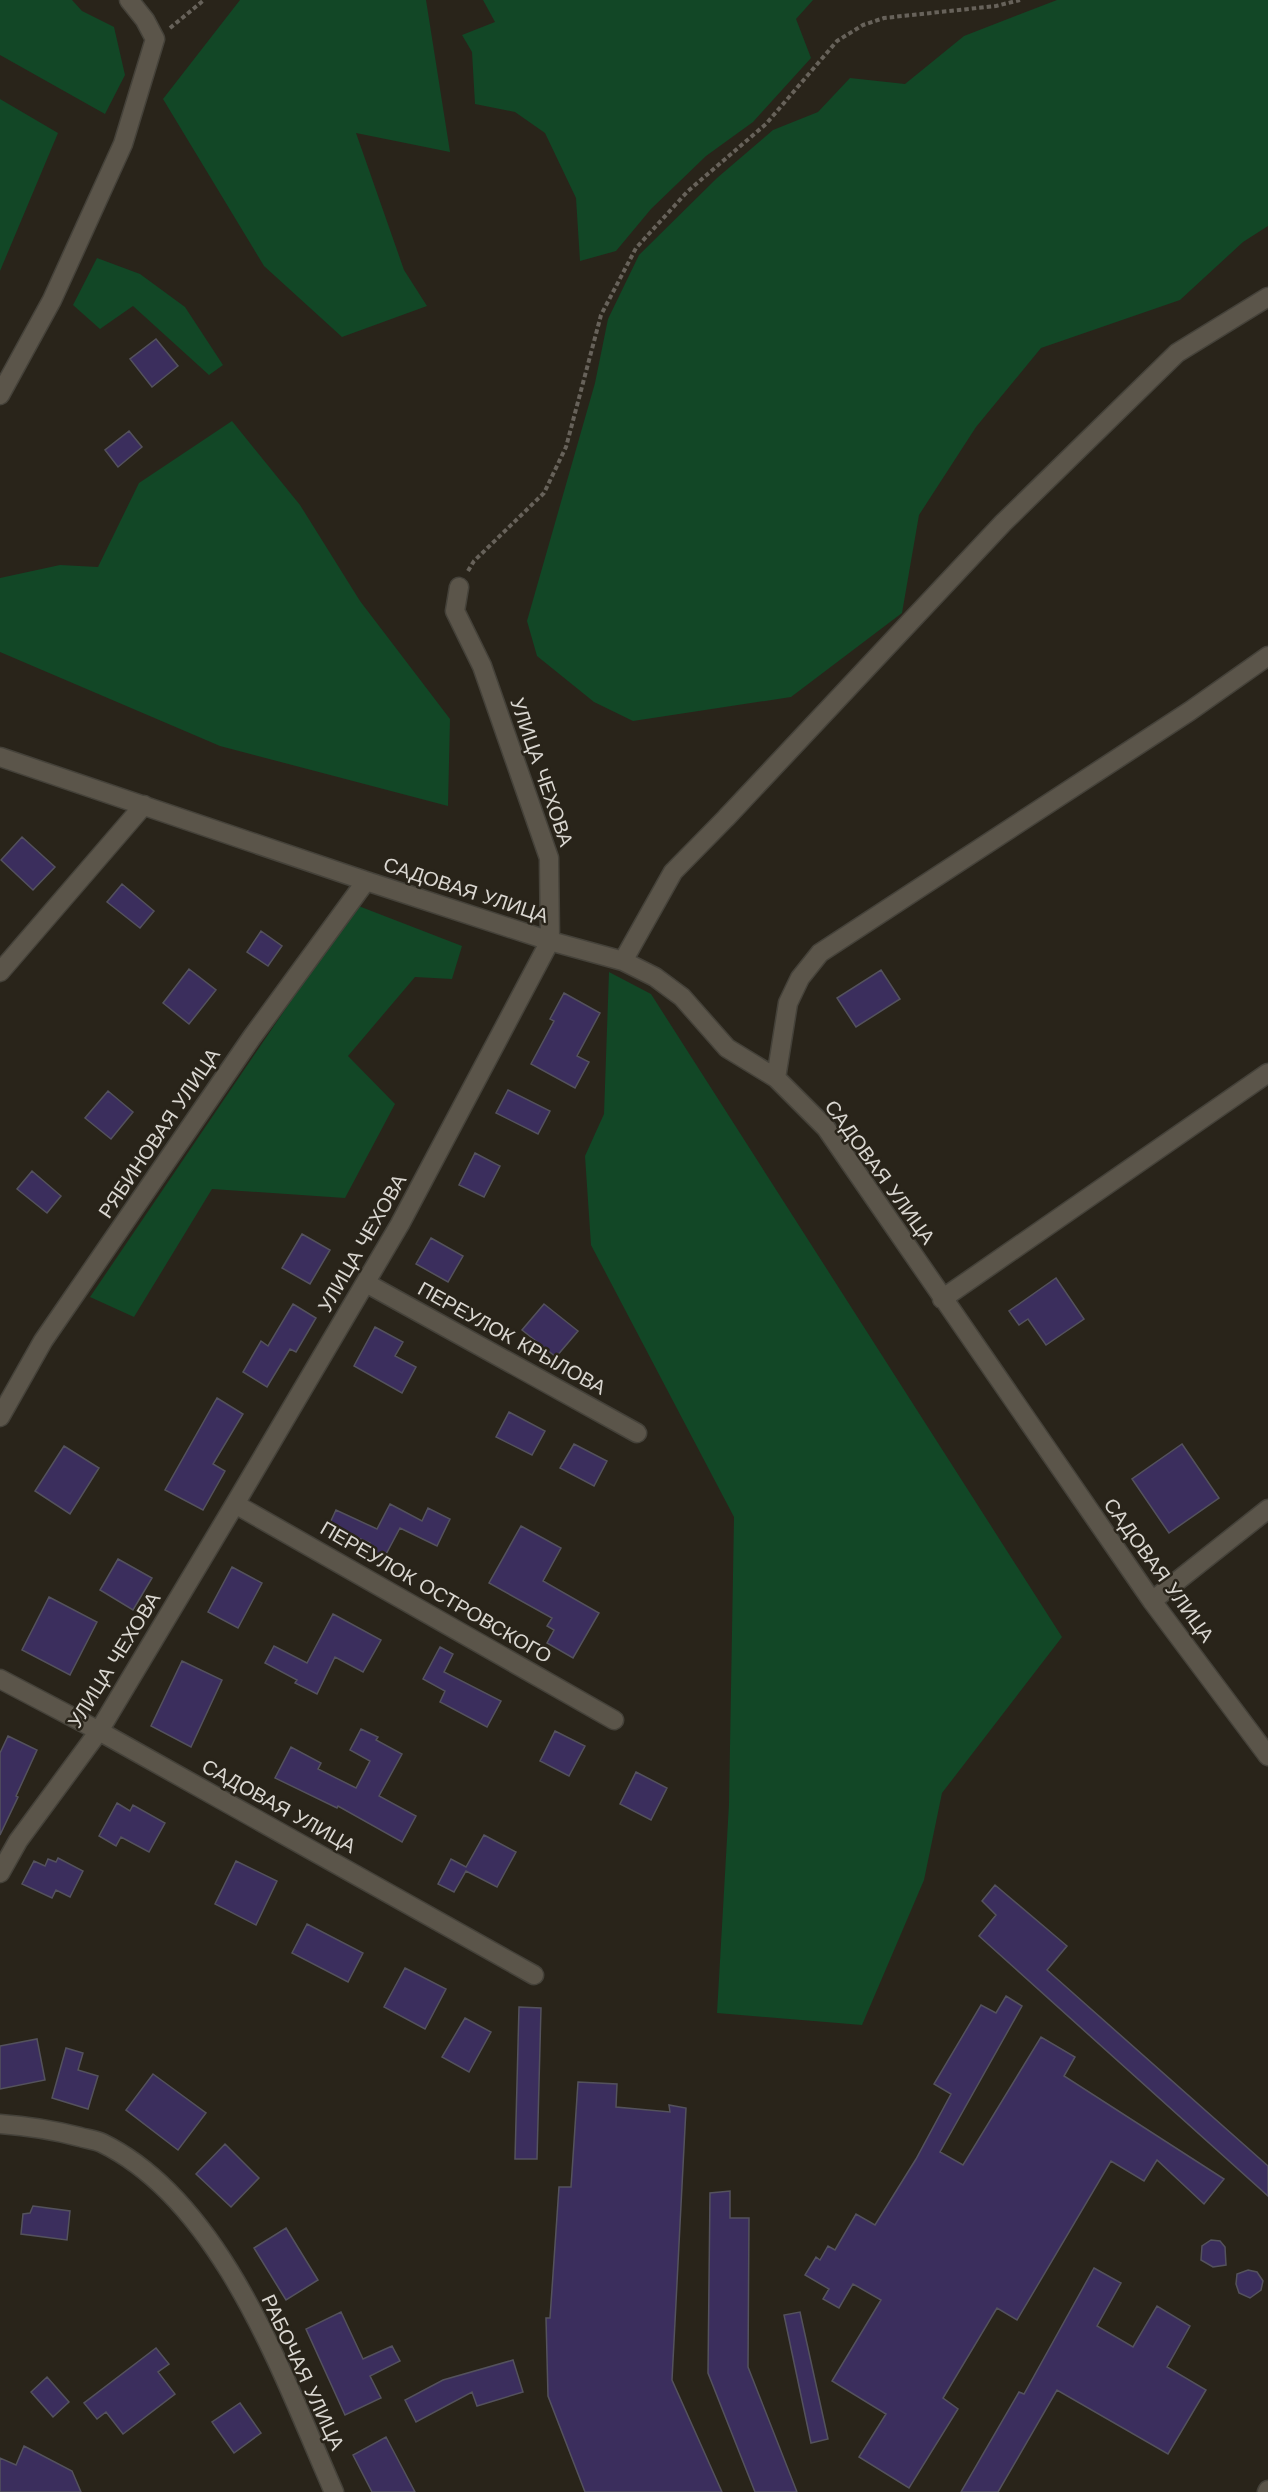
<svg xmlns="http://www.w3.org/2000/svg" width="1268" height="2492" viewBox="0 0 1268 2492" font-family="'Work Sans',sans-serif">
<style>
.green{fill:#124726}
.building{fill:#3b2e5d;stroke:#54525d;stroke-width:1.5}
.lines{fill:none;stroke-linecap:round;stroke-linejoin:round}
.street-casing{stroke:#45423a;stroke-width:21}
.path{stroke:#67625a;stroke-width:4;stroke-dasharray:4.5 3;stroke-linecap:butt}
.street{stroke:#5b554a;stroke-width:18}
.labels{text-anchor:middle;stroke-width:5;stroke-linejoin:round;paint-order:stroke}
.street-label{font-size:20px;fill:#dad7d1;stroke:#29241a}
</style>
<rect width="100%" height="100%" fill="#29241a"/>
<path class="green" d="M0,0H72L82,11L114,27L125,75L105,114L0,55Z
M240,0H426L450,152L356,133L404,270L427,306L342,337L264,266L163,99Z
M483,0H813L796,19L811,58L753,122L706,156L651,209L616,251L580,261L576,198L545,133L515,112L475,104L472,52L462,35L495,22Z
M1057,0H1268V226L1243,242L1180,300L1041,348L976,427L919,515L902,613L791,697L633,721L594,702L537,656L527,621L595,383L608,319L639,255L717,178L773,130L818,112L850,78L905,84L964,36Z
M0,99L58,133L0,271Z
M97,258L140,274L185,307L223,365L209,375L133,306L100,329L73,305Z
M232,421L300,505L360,601L450,719L448,806L220,746L0,652V578L60,565L98,567L139,483Z
M356,905L462,946L452,979L415,977L348,1056L395,1104L345,1198L212,1189L134,1317L90,1297Z
M609,972L651,994L1062,1637L942,1793L924,1880L862,2025L717,2013L729,1804L734,1517L591,1245L585,1156L604,1114Z"/>
<path class="building" d="M156,339L178,366L152,387L130,359Z
M129,431L142,447L118,467L105,450Z
M22,837L55,867L33,890L1,860Z
M122,884L154,911L140,928L107,902Z
M261,931L282,946L268,966L247,952Z
M189,969L216,990L189,1024L163,1003Z
M881,970L900,999L856,1027L837,998Z
M564,993L600,1013L577,1056L589,1062L575,1088L531,1064L554,1021L550,1019Z
M508,1090L550,1111L538,1134L496,1113Z
M108,1091L133,1112L111,1139L85,1118Z
M475,1153L500,1166L484,1197L459,1185Z
M32,1171L61,1196L47,1213L17,1189Z
M302,1234L330,1250L310,1284L282,1268Z
M431,1238L463,1256L448,1282L416,1264Z
M1056,1278L1084,1319L1046,1345L1028,1319L1019,1325L1009,1311Z
M293,1304L316,1318L296,1352L290,1349L267,1387L243,1372L261,1341L268,1346Z
M544,1304L578,1331L556,1357L522,1330Z
M375,1327L403,1342L395,1356L416,1367L402,1393L354,1366Z
M217,1398L243,1414L213,1464L225,1471L203,1510L165,1490Z
M509,1412L545,1431L532,1455L496,1437Z
M574,1444L607,1461L594,1486L560,1468Z
M1182,1444L1219,1498L1169,1533L1132,1479Z
M64,1446L99,1468L70,1514L35,1491Z
M390,1504L422,1521L428,1508L450,1519L437,1546L400,1528L384,1558L367,1549L370,1543L329,1525L336,1510L377,1529Z
M521,1526L561,1548L543,1581L599,1613L573,1658L547,1643L554,1630L547,1626L552,1618L489,1583Z
M118,1559L152,1578L133,1610L100,1590Z
M232,1567L262,1583L238,1628L208,1612Z
M49,1597L97,1622L70,1675L22,1650Z
M333,1614L381,1640L363,1672L335,1657L317,1694L295,1683L297,1680L265,1663L274,1646L307,1663Z
M440,1647L453,1654L444,1672L501,1701L487,1727L440,1702L445,1691L423,1679Z
M182,1661L222,1680L191,1747L151,1726Z
M361,1729L378,1737L376,1740L402,1754L379,1796L416,1816L402,1842L338,1806L337,1808L275,1778L291,1747L321,1763L318,1769L356,1788L370,1761L350,1750Z
M555,1731L585,1746L569,1776L540,1761Z
M8,1736L37,1750L16,1796L18,1797L0,1835V1753Z
M636,1772L667,1788L651,1820L620,1804Z
M117,1803L130,1811L133,1805L165,1823L149,1852L121,1837L116,1846L99,1836Z
M484,1835L516,1852L497,1887L466,1871L454,1892L438,1884L451,1859L466,1867Z
M58,1858L83,1871L70,1897L56,1890L52,1898L22,1884L34,1861L45,1866L48,1859L56,1862Z
M236,1861L277,1881L256,1925L215,1904Z
M995,1885L1067,1946L1047,1970L1268,2166V2196L979,1936L996,1915L982,1901Z
M307,1924L363,1953L348,1982L292,1953Z
M405,1968L446,1989L425,2029L384,2007Z
M1006,1996L1022,2006L940,2152L963,2165L1041,2037L1075,2057L1064,2076L1224,2179L1204,2204L1157,2160L1144,2181L1111,2161L1017,2320L997,2308L943,2398L958,2409L909,2488L859,2457L886,2414L832,2381L881,2300L853,2284L839,2308L823,2299L829,2289L805,2275L816,2257L820,2260L828,2246L835,2250L856,2214L875,2225L916,2159L951,2094L934,2084L981,2005L996,2013Z
M519,2007L541,2008L537,2159H515Z
M465,2018L491,2032L469,2072L442,2057Z
M37,2039L45,2080L0,2089V2046Z
M66,2048L83,2053L78,2070L98,2076L88,2109L52,2098Z
M153,2074L206,2113L178,2150L126,2110Z
M578,2082L617,2084L616,2107L670,2112L669,2105L686,2108L672,2380L722,2492H585L548,2396L546,2318H550L559,2187H571Z
M225,2144L259,2178L231,2207L196,2174Z
M730,2191V2218H749L748,2367L797,2492H755L708,2373L710,2193Z
M33,2206L70,2211L67,2240L21,2234L23,2214L30,2213Z
M286,2228L318,2280L286,2300L254,2248Z
M1211,2240L1220,2241L1225,2247L1226,2265L1213,2267L1201,2260L1202,2246Z
M1094,2268L1121,2283L1097,2326L1133,2347L1157,2306L1190,2326L1167,2367L1206,2390L1168,2454L1057,2390L998,2492H961L1019,2392L1024,2394Z
M1248,2270L1257,2272L1263,2281L1261,2290L1250,2298L1239,2293L1236,2284L1237,2274Z
M341,2312L363,2359L392,2346L400,2361L370,2376L381,2398L345,2415L306,2329Z
M800,2312L828,2439L811,2443L784,2315Z
M156,2348L169,2364L158,2372L175,2394L123,2434L106,2412L97,2419L84,2403Z
M513,2360L523,2392L477,2406L472,2392L416,2422L405,2400L443,2380Z
M47,2377L69,2402L53,2417L31,2392Z
M240,2403L261,2433L234,2453L212,2422Z
M386,2437L415,2492H372L353,2455Z
M24,2446L72,2471L81,2492H0V2458L16,2465Z"/>
<g class="lines">
<g class="street-casing">
<path id="street" d="M0,395L52,300L123,144L155,39L145,20L129,0
M0,757L366,881L550,941L623,961L655,977L682,997L727,1048L776,1078L826,1128L1152,1601L1268,1756
M623,961L673,872L726,818L1003,523L1177,353L1268,297
M0,972L144,805
M776,1078L788,1003L800,978L820,953L1190,711L1268,656
M366,1283L637,1433
M942,1299L1268,1073
M0,1417L43,1341L252,1037L366,881
M235,1504L614,1720
M1152,1601L1268,1509
M0,1679L99,1731L534,1975
M0,1873L18,1841L99,1731L235,1504L400,1224L550,941L549,858L482,666L455,611L459,587
M0,2124C28,2126 53,2130 80,2137C87,2139 96,2140 102,2143C223,2202 283,2377 334,2492
M1267,2492L1268,2490"/>
</g>
<path class="path" d="M170,28L204,0
M468,571L474,561L544,493L566,447L601,315L636,248L688,191L766,124L837,41L863,25L884,18L996,6L1020,0"/>
<use href="#street" class="street"/>
</g>
<g class="labels">
<g class="street-label">
<text transform="translate(542 772) rotate(71)" y="7">УЛИЦА ЧЕХОВА</text>
<text transform="translate(466 890) rotate(18)" y="7">САДОВАЯ УЛИЦА</text>
<text transform="translate(159 1133) rotate(-56)" y="7">РЯБИНОВАЯ УЛИЦА</text>
<text transform="translate(880 1172) rotate(54)" y="7">САДОВАЯ УЛИЦА</text>
<text transform="translate(362 1243) rotate(-60)" y="7">УЛИЦА ЧЕХОВА</text>
<text transform="translate(512 1338) rotate(29)" y="7">ПЕРЕУЛОК КРЫЛОВА</text>
<text transform="translate(1159 1570) rotate(54)" y="7">САДОВАЯ УЛИЦА</text>
<text transform="translate(436 1592) rotate(30)" y="7">ПЕРЕУЛОК ОСТРОВСКОГО</text>
<text transform="translate(114 1660) rotate(-58)" y="7">УЛИЦА ЧЕХОВА</text>
<text transform="translate(279 1806) rotate(29)" y="7">САДОВАЯ УЛИЦА</text>
<text transform="translate(303 2372) rotate(65)" y="7">РАБОЧАЯ УЛИЦА</text>
</g>
</g>
</svg>
